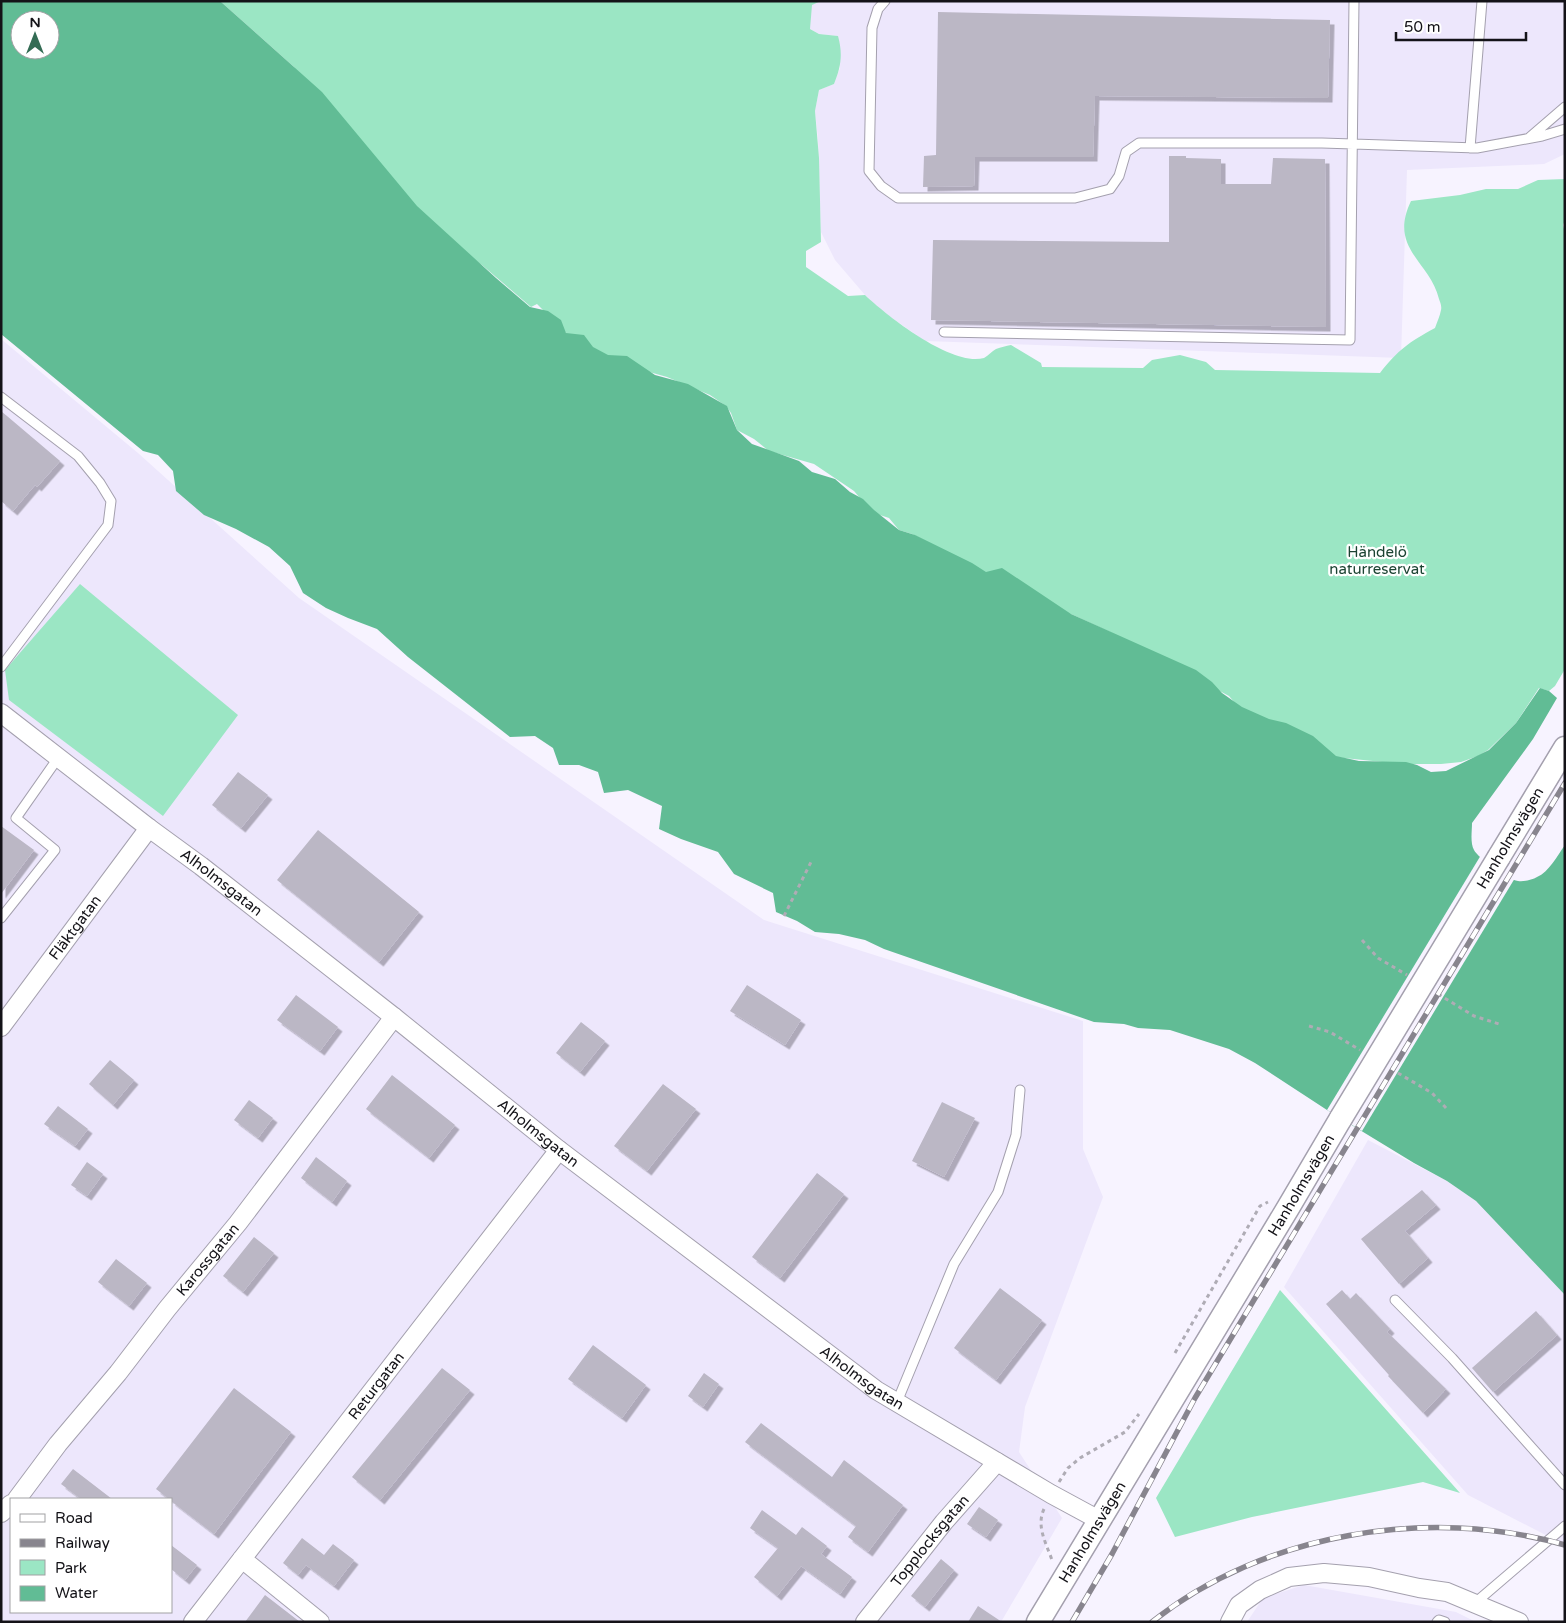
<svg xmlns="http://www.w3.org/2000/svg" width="1566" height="1623" viewBox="0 0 1566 1623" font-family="'Varela Round',sans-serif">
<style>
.built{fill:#ede7fc;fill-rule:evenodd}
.green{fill:#9be6c4}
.water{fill:#61bc95;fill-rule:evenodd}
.pier{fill:#f7f3ff}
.building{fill:#bbb7c5;filter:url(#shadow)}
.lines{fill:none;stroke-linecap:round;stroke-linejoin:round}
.service-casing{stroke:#a4a0ae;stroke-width:11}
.minor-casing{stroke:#a4a0ae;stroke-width:20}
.tertiary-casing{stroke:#a4a0ae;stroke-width:25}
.path{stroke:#afacb5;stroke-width:3;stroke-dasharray:4 4;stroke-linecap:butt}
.service{stroke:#fff;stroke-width:9}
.minor{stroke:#fff;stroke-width:18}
.tertiary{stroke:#fff;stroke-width:22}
.rail-casing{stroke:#88858e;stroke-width:5.5}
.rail{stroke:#fff;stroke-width:4;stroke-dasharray:11;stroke-linecap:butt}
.tertiary-bridge-casing{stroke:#a4a0ae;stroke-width:25;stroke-linecap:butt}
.tertiary-bridge{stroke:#fff;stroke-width:22}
.labels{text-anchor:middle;stroke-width:4.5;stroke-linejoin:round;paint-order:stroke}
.park-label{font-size:15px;fill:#1b4332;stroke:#fff}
.street-label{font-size:15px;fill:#141318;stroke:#fff}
</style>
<defs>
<filter id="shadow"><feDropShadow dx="4.5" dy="4.5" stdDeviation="0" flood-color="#0004"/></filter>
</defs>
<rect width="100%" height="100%" fill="#f7f3ff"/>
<path class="built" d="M821,1H1565V154L1544,164L1407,170L1401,358L925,341L882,311L865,295L835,260L821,232L818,139L815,111L819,90L834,84L840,68L838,36L819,34L805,26L812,4Z
M1,339L138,453L299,598L764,920L1083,1021V1149L1103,1197L1025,1407L1019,1452L1062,1518L1001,1622H1ZM11,1499H171V1612H11Z
M1368,1140L1447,1181L1476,1201L1565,1295V1545L1468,1495L1284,1287Z
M1304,1585L1456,1612L1476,1622H1247L1263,1598Z"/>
<path class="green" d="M220,1H821L812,5L810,29L819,34L838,36C843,54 841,67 834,84L819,90L815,111L819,158L821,242L806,251V267L848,296L865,295C887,316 952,367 984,358C988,356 992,351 996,349C1001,347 1006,346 1011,345L1041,363L1042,367L1143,368L1152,360L1180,355L1206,362L1215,370L1380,373C1398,350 1409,342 1435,328C1437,322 1440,316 1441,310C1442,306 1440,302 1439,299C1430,261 1388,249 1411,201L1460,195L1486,189H1518L1538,180L1565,179V220L1563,225L1565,233V669L1555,686L1549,691L1539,688L1516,723L1488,750L1478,756L1461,762L1441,764H1402L1334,757L1242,711L1229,696L1110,632L1071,614L1063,613L912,534L899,530L889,518L877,514L865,504L854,491L814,464L769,451L754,439L737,430L731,413L726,406L710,395L667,377L607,360L580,347L537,304L531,307L482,265L433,230L304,83L294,67Z
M80,584L238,715L163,816L9,700L5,670Z
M1280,1290L1460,1493L1423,1482L1252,1517L1175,1537L1156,1498Z"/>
<path class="water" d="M1,1H220L322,92L417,206L496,278L530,307L548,311L561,320L566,333L584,335L593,347L608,355L627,356L655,375L688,384L727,406L737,430L752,444L799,461L812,472L835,479L850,492L863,499L874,510L899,530L915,535L972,563L986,572L1002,568L1071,614L1196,670L1212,682L1222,693L1242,707L1269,719L1286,723L1313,736L1336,756L1359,761L1406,762L1417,765L1431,772L1446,771L1489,750L1516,723L1540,688L1549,691L1557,698L1533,739L1472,823C1472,831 1470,843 1474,850C1478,858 1508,880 1518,881C1523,882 1532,880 1537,877C1549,872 1557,856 1565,845V1295L1476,1201L1447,1181L1414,1163L1327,1110L1255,1063L1229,1049L1170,1030L1138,1028L1124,1024L1094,1022L884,949L865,940L839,934L815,932L797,921L776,912L773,893L734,874L718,852L681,839L659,829L662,806L628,790L604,793L598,772L579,765H559L553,748L535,736L510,737L408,657L377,629L348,618L326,608L303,593L290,566L269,547L236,529L204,515L176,491L173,471L158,455L143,451L1,334ZM20,20H50V50H20Z"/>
<path class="pier" d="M1481,855L1515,878L1362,1131L1327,1110Z"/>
<path class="building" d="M938,12L1330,20L1328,98L1095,96L1093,157H975L974,186L923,187L924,156L936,155Z
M1169,156H1186V158L1221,159V184H1271L1273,158L1325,159L1326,327L931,320L933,240L1169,242Z
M1,411L60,461L37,487L35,485L13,511L1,501Z
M238,772L268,795L241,828L212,805Z
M1,826L34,850L1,894Z
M318,830L419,912L379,962L277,880Z
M747,985L801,1020L785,1045L730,1011Z
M296,995L338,1027L320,1051L277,1020Z
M581,1022L605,1041L580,1072L556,1053Z
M110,1060L134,1080L113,1105L89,1084Z
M392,1075L455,1125L429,1158L366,1109Z
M663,1084L696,1109L647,1171L614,1146Z
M249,1100L273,1118L258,1138L234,1120Z
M942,1102L975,1118L944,1177L912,1161Z
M58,1106L88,1129L75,1146L44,1124Z
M316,1157L347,1181L332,1202L301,1178Z
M87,1162L103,1174L87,1196L71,1185Z
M817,1173L844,1194L780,1278L752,1257Z
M1422,1190L1436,1205L1405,1231L1428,1258L1399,1284L1361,1239Z
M254,1237L274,1253L243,1292L223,1276Z
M116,1259L147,1283L129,1306L98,1282Z
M1000,1288L1042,1320L996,1380L954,1348Z
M1342,1290L1350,1299L1356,1293L1390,1329L1387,1332L1446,1389L1423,1413L1388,1376L1389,1375L1326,1304Z
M1536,1311L1557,1335L1493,1392L1472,1368Z
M593,1345L646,1385L622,1418L568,1379Z
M442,1368L470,1390L380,1500L352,1477Z
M704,1373L719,1384L703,1407L688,1396Z
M234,1388L291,1432L214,1534L171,1501V1499H169L156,1489Z
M761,1423L832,1477L844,1460L903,1505L868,1552L848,1537L856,1526L745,1442Z
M73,1469L112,1499H81L61,1484Z
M979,1507L998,1520L986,1537L967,1524Z
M762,1510L796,1535L802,1527L827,1546L821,1554L852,1577L840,1594L801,1566L777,1596L754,1577L778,1548L750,1528Z
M302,1538L324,1555L333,1544L354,1560L334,1586L306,1565L298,1575L283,1563Z
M171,1545L197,1565L185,1580L171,1569Z
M941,1559L954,1570L925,1607L911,1596Z
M265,1595L300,1622H245Z
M978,1606L1002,1622H968Z"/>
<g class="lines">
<g class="service-casing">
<path id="service" d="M885,1L878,9L872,28L869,171L881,186L898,198H1075L1110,189L1119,176L1126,152L1139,143H1322L1477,148L1542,136L1565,129
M1529,138L1565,107
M1470,148L1482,1
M944,332L1350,340L1354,1
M1,397L78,456L100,483L111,501L108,525L1,667
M1,918L55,850L16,818L58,758
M1395,1300L1452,1358L1565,1485
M897,1402L954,1264L998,1192L1016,1135L1020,1090
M1475,1603L1565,1526
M1437,1622L1439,1620L1445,1622"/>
</g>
<g class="minor-casing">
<g id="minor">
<path id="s1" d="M1,713L149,828L201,866L394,1017L559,1150L876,1390L1051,1494L1099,1520"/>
<path id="s2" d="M1,1027L149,828"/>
<path id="s3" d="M17,1499L58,1444L118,1373L167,1309L238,1223L394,1017"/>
<path d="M1,1513L11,1504"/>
<path d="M242,1559L320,1622"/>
<path id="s4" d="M193,1622L559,1150"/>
<path id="s5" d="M865,1622L944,1522L997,1462"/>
<path d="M1230,1622L1239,1605L1260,1590L1289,1577L1324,1573L1369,1577L1419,1588L1447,1592L1519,1622"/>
</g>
</g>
<g class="tertiary-casing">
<g id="tertiary">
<path d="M1499,857L1565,748"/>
<path id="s6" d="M1038,1622L1288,1208L1341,1118"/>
</g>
</g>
<path class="path" d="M784,916L811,862
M1362,940L1378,958L1407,975
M1438,994L1474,1016L1499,1024
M1309,1026L1330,1032L1360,1050
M1391,1069L1432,1093L1447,1109
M1175,1353L1260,1206L1268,1202
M1059,1482L1068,1468L1080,1458L1125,1432L1139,1414
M1044,1509C1036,1526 1046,1543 1052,1560"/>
<use href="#service" class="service"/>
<use href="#minor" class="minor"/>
<use href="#tertiary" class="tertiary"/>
<g class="rail-casing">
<path id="rail" d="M1072,1622L1112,1554L1195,1398L1565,783
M1152,1622C1263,1533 1429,1506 1565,1545"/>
</g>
<use href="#rail" class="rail"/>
<g class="tertiary-bridge-casing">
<path id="tertiary-bridge" d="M1341,1118L1499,857"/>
</g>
<use href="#tertiary-bridge" class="tertiary-bridge"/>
</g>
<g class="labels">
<g class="park-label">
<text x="1377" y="557">Händelö<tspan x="1377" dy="17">naturreservat</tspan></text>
</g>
<g class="street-label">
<text transform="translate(1510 838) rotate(-59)" y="5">Hanholmsvägen</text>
<text dy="5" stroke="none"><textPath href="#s1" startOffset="278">Alholmsgatan</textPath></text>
<text dy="5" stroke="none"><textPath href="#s2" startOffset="124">Fläktgatan</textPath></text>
<text dy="5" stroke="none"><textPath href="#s1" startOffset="682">Alholmsgatan</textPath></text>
<text dy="5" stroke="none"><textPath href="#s6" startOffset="510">Hanholmsvägen</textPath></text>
<text dy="5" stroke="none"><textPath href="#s3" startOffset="306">Karossgatan</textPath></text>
<text dy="5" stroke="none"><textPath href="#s1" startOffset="1088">Alholmsgatan</textPath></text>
<text dy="5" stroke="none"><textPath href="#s4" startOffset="299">Returgatan</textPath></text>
<text dy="5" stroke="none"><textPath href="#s6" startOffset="105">Hanholmsvägen</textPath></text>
<text dy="5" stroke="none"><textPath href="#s5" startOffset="104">Topplocksgatan</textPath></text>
</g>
</g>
<rect width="1566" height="1623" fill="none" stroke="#141318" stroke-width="5"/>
<rect x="10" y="1498" width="162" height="115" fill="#ffffff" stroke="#a1a1a3"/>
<rect x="20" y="1514" width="25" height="8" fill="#ffffff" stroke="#a1a1a3"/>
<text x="55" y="1523" font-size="15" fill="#141318">Road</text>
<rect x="20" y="1539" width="25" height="8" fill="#88858e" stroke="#a1a1a3"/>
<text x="55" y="1548" font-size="15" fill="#141318">Railway</text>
<rect x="20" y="1560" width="25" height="15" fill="#9be6c4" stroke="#a1a1a3"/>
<text x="55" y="1573" font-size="15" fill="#141318">Park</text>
<rect x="20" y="1586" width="25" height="15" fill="#61bc95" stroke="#a1a1a3"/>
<text x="55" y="1598" font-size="15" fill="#141318">Water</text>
<g transform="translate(35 35)"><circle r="24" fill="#ffffff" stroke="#a1a1a3"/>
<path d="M0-4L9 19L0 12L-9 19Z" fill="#336c54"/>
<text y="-8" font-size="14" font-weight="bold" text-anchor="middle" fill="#141318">N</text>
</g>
<path d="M1396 32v8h130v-8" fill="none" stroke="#141318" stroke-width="2.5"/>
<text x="1404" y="32" font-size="15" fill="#141318" stroke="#ffffff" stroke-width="4" paint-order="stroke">50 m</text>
</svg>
